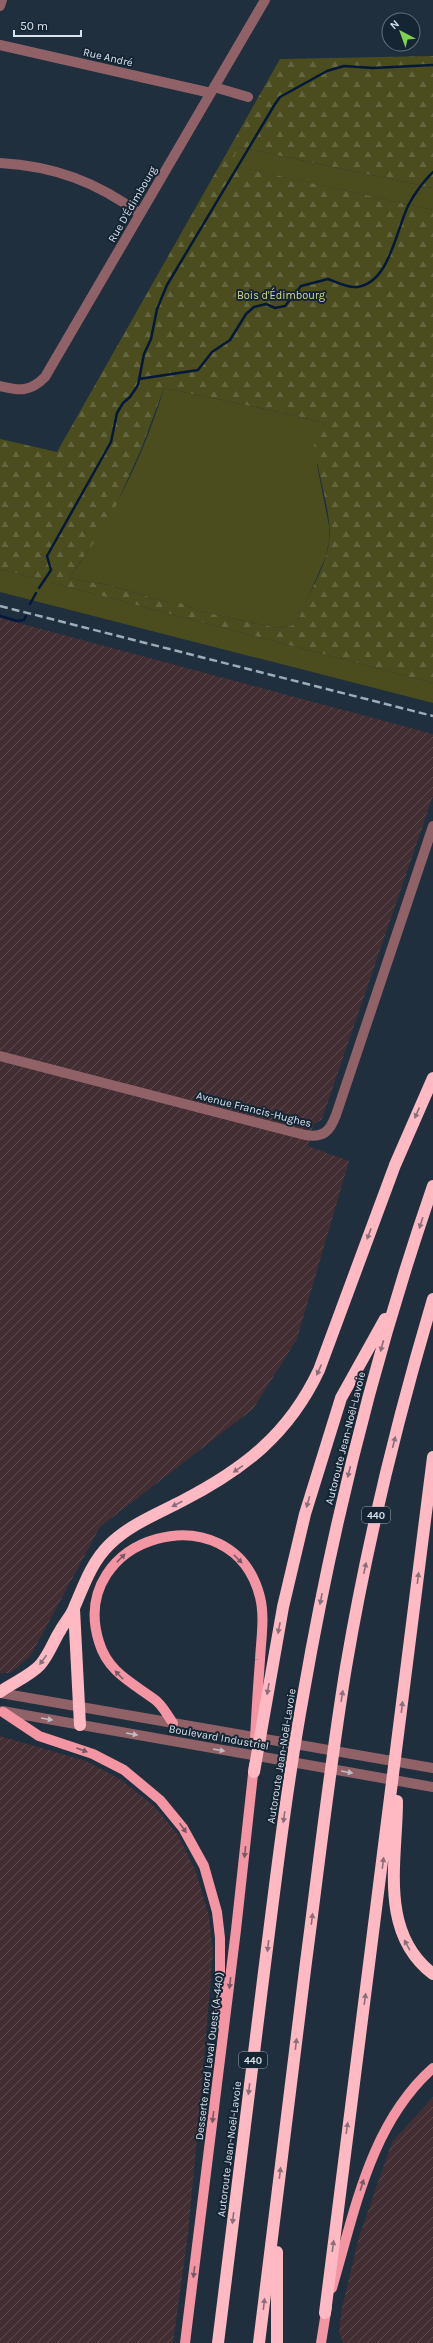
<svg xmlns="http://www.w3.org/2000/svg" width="433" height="2343" viewBox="0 0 433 2343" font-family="Karla,sans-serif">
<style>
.industrial{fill:url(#industrial-furrows)}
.green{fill:#4b4d1f}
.forest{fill:url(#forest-firs);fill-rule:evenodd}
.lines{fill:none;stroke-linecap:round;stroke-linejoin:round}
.stream{stroke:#04183c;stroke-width:2.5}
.minor{stroke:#906268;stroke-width:10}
.major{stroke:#f395a3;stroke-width:10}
.highway{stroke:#ffb9c2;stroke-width:12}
.rail{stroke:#9fabb6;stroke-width:2.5;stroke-dasharray:8 4;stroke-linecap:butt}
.oneway{fill:#8a6f7a}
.oneway2{fill:#795765}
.oneway3{fill:#c3bcc5}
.labels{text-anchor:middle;stroke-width:4;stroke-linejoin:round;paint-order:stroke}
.shield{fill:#152533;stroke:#9eaab5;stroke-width:1}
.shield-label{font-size:10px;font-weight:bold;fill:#d9e3ed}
.street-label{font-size:11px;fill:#d9e3ed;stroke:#152533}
.park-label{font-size:11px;fill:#d4d987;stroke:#152533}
</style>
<defs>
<pattern id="industrial-furrows" width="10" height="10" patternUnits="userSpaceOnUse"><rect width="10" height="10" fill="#422e33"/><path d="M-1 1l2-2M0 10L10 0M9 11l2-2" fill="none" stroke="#5d4c51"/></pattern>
<pattern id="forest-firs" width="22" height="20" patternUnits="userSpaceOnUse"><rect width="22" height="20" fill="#4b4d1f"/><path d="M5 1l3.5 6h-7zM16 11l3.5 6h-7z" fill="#646640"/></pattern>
</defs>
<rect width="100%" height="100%" fill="#1f2f3d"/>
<path class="industrial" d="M0,618L433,734V796L322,1119L313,1125L308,1146L349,1161L297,1339L253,1409L100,1527L31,1655L11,1673H0Z
M0,1736L86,1761L120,1779L154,1806L178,1835L196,1872L209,1916L213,1952L202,2084L188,2234L173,2343H0Z
M433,2097V2343H343L339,2332L342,2308L359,2237L392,2142Z"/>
<path class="green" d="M239,147L433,188V210L229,165Z
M164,388L289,414L321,422L326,427L317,465L329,526V541L326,556L300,616L296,623L291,626L277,628L199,611L181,603H170L108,585L69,578C111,522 144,456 164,388Z
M0,569L433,683V703L0,592Z"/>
<path class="forest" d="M433,56V188L239,147L230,165L433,210V683L0,569V439L57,452L280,59ZM164,388L289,414L321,422L326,427L317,434L314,444C317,473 333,515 329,542C326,567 309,592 300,616L296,623L291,626L277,628L199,611L181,603H170L108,585L69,578L109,521L142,447Z"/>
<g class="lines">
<path class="stream" d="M139,379L198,370L212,352L230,340L246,314L254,307L266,304L275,308L285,306L301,286L328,279C337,282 346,288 357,287C390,283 396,229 409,204C415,193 424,181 433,172
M39,588L51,570L47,556L111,442L117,413L123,403L130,397L138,385L144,354L151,339L157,309L167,285L275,104L280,97L327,71L344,66L373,68L433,65
M30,604L36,593
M0,616L17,621L24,620L26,616"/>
<path class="minor" d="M0,6L2,0
M0,45L211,93
M214,87L248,97
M0,163C54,166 97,182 140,214
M0,386C20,391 30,392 45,377L265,0
M0,1056L305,1135C324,1138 330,1131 336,1115L433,826
M0,1693L433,1768
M2,1711L433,1787"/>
<path class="major" d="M3,1712L39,1736L93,1754L124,1770L160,1800L183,1828L204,1866L217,1912L220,1938V2024
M173,1723C167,1715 162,1704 154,1699C131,1682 108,1672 99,1642C66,1535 233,1489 260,1597C265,1617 261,1639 260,1660C258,1687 256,1714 255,1741
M332,2288C355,2211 370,2124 433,2068
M185,2343L236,1930L254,1765
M321,2343L327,2306"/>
<path class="highway" d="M74,1609L80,1725
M0,1692C12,1683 30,1676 40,1665C49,1655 53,1642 60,1631C64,1623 71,1616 74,1608C84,1585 91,1563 109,1545C129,1525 157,1514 182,1501C244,1469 289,1434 319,1370L395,1165L433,1078
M254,1772L283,1607L305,1514L341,1398L385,1319
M397,1801C397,1860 378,1932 433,1974
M277,2252V2343
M325,2313L433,1457
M218,2343C233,2219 249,2096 264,1972C276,1878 287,1784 304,1691C334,1519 376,1351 433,1186
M259,2343C275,2216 290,2089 306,1962C319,1864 330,1765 346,1667C367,1543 397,1420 433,1299"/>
<path class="rail" d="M0,606L433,716"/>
</g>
<defs><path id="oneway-solid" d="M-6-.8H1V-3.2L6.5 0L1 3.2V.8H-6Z"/></defs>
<g class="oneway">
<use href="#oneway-solid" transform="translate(417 1113) rotate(114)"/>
<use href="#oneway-solid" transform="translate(421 1223) rotate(108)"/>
<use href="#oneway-solid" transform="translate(369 1234) rotate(110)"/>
<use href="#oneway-solid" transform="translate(382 1346) rotate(105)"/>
<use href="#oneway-solid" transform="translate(319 1370) rotate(114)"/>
<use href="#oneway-solid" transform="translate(394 1442) rotate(-76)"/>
<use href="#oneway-solid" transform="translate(238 1469) rotate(145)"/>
<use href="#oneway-solid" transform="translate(349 1472) rotate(104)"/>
<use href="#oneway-solid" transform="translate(308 1502) rotate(106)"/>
<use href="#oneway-solid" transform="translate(177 1504) rotate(153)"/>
<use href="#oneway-solid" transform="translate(365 1568) rotate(-78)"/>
<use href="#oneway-solid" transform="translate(418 1578) rotate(-83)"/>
<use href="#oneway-solid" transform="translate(321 1599) rotate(101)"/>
<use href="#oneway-solid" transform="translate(279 1628) rotate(101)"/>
<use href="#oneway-solid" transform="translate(43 1660) rotate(126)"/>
<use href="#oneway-solid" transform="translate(268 1689) rotate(100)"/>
<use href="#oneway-solid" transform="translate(342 1696) rotate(-81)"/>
<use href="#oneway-solid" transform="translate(402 1707) rotate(-83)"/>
<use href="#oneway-solid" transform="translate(284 1817) rotate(98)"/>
<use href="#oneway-solid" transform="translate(383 1863) rotate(-83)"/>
<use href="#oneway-solid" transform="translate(312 1919) rotate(-83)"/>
<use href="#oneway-solid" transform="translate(407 1945) rotate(-119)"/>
<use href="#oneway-solid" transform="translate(268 1946) rotate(97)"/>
<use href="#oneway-solid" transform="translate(365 1999) rotate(-82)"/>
<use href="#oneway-solid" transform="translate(296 2044) rotate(-83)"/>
<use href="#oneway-solid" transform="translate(249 2089) rotate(97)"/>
<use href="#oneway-solid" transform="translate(347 2128) rotate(-82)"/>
<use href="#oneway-solid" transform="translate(280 2173) rotate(-83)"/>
<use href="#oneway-solid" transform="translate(233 2218) rotate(97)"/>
<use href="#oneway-solid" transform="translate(333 2246) rotate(-83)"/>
<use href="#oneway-solid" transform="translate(264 2304) rotate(-83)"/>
</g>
<g class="oneway2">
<use href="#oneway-solid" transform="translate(121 1558) rotate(-45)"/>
<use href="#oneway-solid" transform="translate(238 1559) rotate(45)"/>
<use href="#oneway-solid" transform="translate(119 1675) rotate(-134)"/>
<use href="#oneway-solid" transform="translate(82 1750) rotate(20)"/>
<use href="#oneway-solid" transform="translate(183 1828) rotate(55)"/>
<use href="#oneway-solid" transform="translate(245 1852) rotate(96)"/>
<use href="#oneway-solid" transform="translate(230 1983) rotate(97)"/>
<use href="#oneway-solid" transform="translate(213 2117) rotate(97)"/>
<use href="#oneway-solid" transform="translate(362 2185) rotate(-73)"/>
<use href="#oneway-solid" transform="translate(194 2272) rotate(97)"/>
</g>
<g class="oneway3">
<use href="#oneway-solid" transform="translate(47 1719) rotate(10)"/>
<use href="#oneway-solid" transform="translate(132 1734) rotate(10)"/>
<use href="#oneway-solid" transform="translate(219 1750) rotate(10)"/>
<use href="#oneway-solid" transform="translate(347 1772) rotate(10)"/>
</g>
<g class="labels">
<g class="shield">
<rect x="362" y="1507" width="28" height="16" rx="3"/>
<rect x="239" y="2052" width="28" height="16" rx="3"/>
</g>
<g class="shield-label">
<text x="376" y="1519">440</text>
<text x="253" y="2064">440</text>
</g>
<g class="street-label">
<text transform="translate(108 57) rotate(13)" y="4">Rue André</text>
<text transform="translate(132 204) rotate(-60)" y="4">Rue D'Édimbourg</text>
<text transform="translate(254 1109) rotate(14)" y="4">Avenue Francis-Hughes</text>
<text transform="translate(345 1438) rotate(-76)" y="4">Autoroute Jean-Noël-Lavoie</text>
<text transform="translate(219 1737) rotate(10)" y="4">Boulevard Industriel</text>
<text transform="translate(281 1756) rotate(-81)" y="4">Autoroute Jean-Noël-Lavoie</text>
<text transform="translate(209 2056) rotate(-83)" y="4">Desserte nord Laval Ouest (A-440)</text>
<text transform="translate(229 2149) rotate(-83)" y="4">Autoroute Jean-Noël-Lavoie</text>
</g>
<g class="park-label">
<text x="281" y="299">Bois d'Édimbourg</text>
</g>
</g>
<g transform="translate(401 32) rotate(319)"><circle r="19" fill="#152533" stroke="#63717d"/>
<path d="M0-3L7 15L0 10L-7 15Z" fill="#81d050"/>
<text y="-6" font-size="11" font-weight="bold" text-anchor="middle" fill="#d9e3ed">N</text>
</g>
<path d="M14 30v6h67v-6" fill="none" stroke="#d9e3ed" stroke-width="2"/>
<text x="20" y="30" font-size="12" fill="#d9e3ed" stroke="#152533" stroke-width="3" paint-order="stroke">50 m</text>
</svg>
